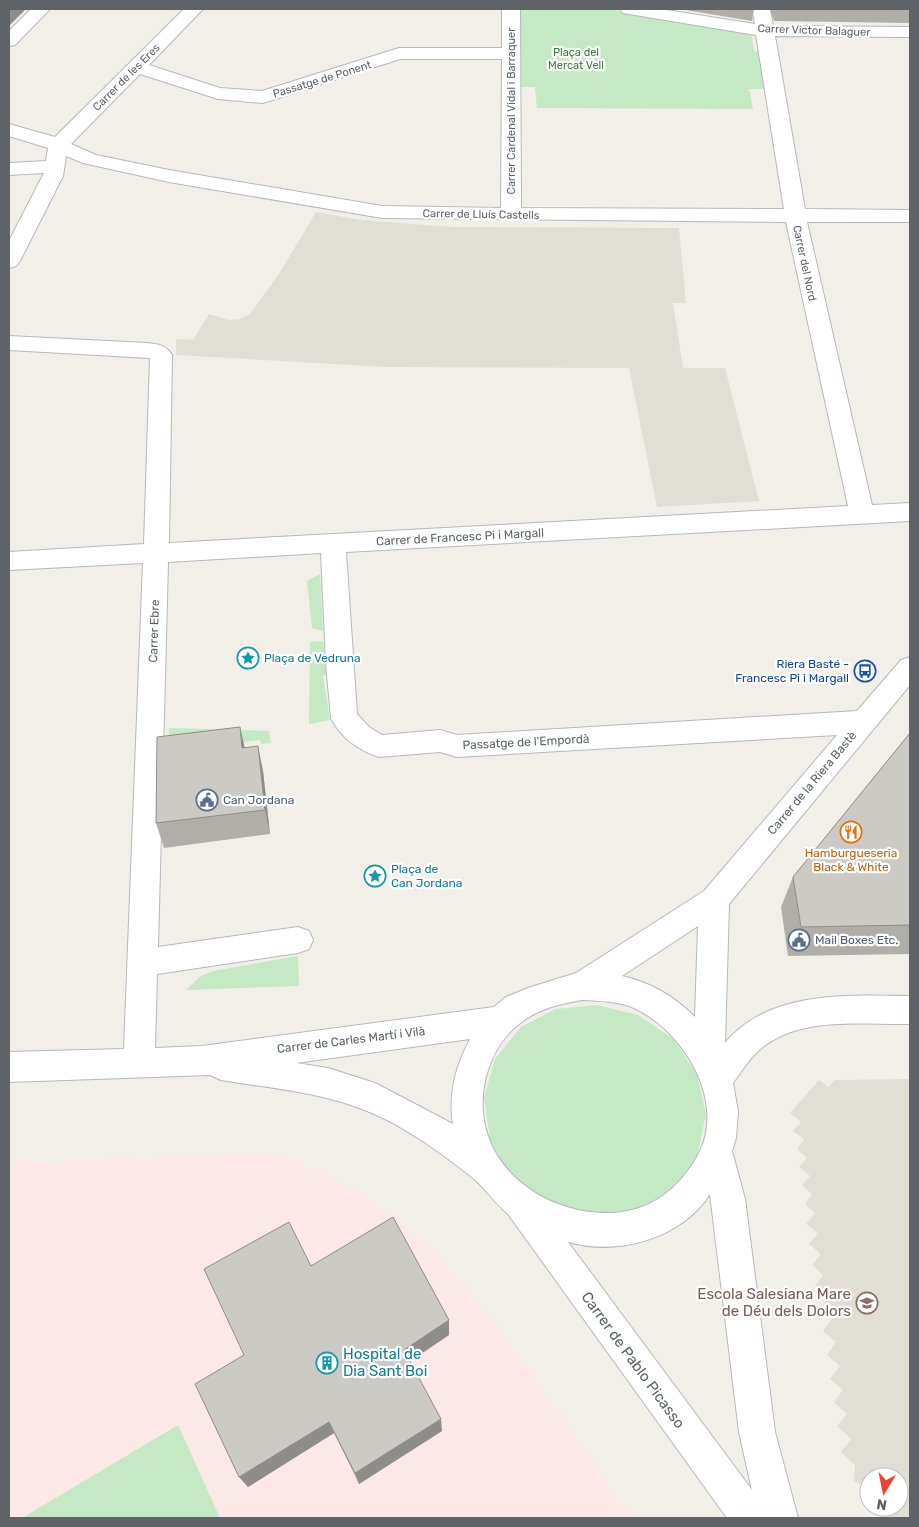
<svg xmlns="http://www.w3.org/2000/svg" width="919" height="1527" viewBox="0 0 919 1527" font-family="Rubik,sans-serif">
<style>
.education{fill:#e1ded6}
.medical{fill:#fce8e6}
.green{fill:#c5e8c5}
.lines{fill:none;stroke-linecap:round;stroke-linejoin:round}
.minor-casing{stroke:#b5b8bc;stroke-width:2}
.minor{fill:#fff;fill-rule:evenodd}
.wall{fill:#afaea9}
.shaded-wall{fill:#8f8d8a}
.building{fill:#cccac5;stroke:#8f8d8a}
.labels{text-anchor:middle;stroke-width:4.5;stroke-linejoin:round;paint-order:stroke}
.far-street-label{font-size:11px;fill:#5f6368;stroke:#fff}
.far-park-label{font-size:11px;fill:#348238;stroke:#fff}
.street-label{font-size:12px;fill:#5f6368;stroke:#fff}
.culture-label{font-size:12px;fill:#0d838f;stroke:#fff;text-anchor:start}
.transit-label{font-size:12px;fill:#164399;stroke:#fff;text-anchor:end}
.service-label{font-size:12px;fill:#4e5e75;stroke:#fff;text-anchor:start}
.food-label{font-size:12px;fill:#c56008;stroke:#fff}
.near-education-label{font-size:15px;fill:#785e54;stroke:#fff;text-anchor:end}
.near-culture-label{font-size:15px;fill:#0d838f;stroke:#fff;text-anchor:start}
.near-street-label{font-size:15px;fill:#5f6368;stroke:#fff}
</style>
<rect width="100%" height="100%" fill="#f1efe8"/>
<path class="education" d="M316,212L361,220L452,227L679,228L686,303H673L683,368H725L759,501L657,507L629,368L389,367L176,355V339L193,340L209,314L229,320L239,319L250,314L279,274Z
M910,1079V1518H881L882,1507H899V1477H869V1503L867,1502L869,1487L854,1482L855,1465L841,1452L851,1439L837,1426L847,1414L834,1402L843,1390L830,1379L840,1366L827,1355L836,1342L823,1331L832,1319L820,1308L828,1297L815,1286L823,1275L812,1265L821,1254L809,1244L818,1233L806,1224L815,1213L805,1204L812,1194L802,1185L810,1176L799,1167L807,1158L797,1149L804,1139L793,1131L801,1122L790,1113L819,1080L828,1087L835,1080Z"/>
<path class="medical" d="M276,1154L313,1169L318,1166L351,1190L356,1188L390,1215L394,1214L425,1246L431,1244L457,1280L463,1279L488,1319L494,1318L520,1363H526L553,1408H560L584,1454H591L618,1505H624L631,1518H9V1165H16L20,1160L59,1164L63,1159L106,1161L109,1156L154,1161L158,1155Z"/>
<path class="green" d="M517,9H608L751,32L754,51L759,52L765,89H749L753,109L537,108L535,87H518Z
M320,574L323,631L312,628L307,581Z
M323,641L327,674L323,676L330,720L309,724L310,642Z
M169,728L269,731L271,743L261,744L260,740L179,750L168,758Z
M298,956L299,986L186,990L201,976L213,971Z
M597,1005L638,1015L673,1039L697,1074L706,1115L697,1156L673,1190L636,1211L591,1217L548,1204L511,1177L490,1139L484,1098L495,1059L521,1027L556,1009Z
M178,1425L220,1518H22Z"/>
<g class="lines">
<g class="minor-casing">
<path id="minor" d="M31,9H50L15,45L9,46V31Z
M184,9H203L149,65L220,88L262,91L399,48H502V9H520L521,208L784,209L756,35L629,14L623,13L620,9H660L755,24L752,9H770L773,26L910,27V37L775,36L805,209L910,210V222H807L872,505L910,503V521L346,552L357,714L369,727L382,735L440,730L457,735L857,711L901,660L910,657V685L729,904L725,1043C769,990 848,995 910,996V1024C860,1025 797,1015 757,1052C748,1061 741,1072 733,1083L738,1112L736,1138L732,1151L745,1199L775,1432L798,1518H727L508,1214C495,1203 485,1188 473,1178C441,1153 405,1126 367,1111C321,1092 269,1088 221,1080L210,1075L9,1082V1052L124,1049L143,563L9,570V552L144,544L150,358L9,350V336L147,343C158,344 166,345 172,355L169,543L848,506L786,222L382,218L169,182L83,163L66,156L63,176L20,261L16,266L9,268V241L44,173L9,175V163L46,161L48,148L9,136V124L55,137ZM400,59H502L501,208L382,206L169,170L96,155L71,144L140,74L218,99L263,103ZM321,553L326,664L331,718C341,738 358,750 379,757L440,752L457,757L837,735L704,891L576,973L528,988L506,997L494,1007L202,1046L155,1048L157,974L298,953L309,949L313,940L309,931L298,927L158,947L168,562ZM698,926L695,1017C675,997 650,982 622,976ZM582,1000C599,1001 619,1001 634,1008C684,1031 727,1102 698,1155C679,1189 651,1211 612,1213C538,1215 469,1159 485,1081C490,1059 501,1038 519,1024C537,1009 560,1004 582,1000ZM470,1039C456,1066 448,1093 453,1124L375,1083L328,1068L296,1063ZM710,1194L739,1432L752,1490L568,1242C618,1256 681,1239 710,1194Z"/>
</g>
<use href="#minor" class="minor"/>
</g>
<path class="wall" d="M679,9H754L752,21Z
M770,9H910V23L774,21Z
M910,733V954L788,956L781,907L793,877Z
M245,748L263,771L270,834L164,848L156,823Z
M311,1266L449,1320V1335L410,1361L442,1431L359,1484L334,1433L248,1487L244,1355Z"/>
<path class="shaded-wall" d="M9,9H26L9,26Z
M240,727L246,753L242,748Z
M258,746L263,771L270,834L265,810Z
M449,1320V1335L406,1364L404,1350Z
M441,1419L442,1431L359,1484L355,1473Z
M329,1422L334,1433L248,1487L239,1477Z"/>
<path class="building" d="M240,727L242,748L258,746L265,810L156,823L157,737Z
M910,733V925L801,927L793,877Z
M393,1217L449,1320L404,1350L441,1419L355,1473L329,1422L239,1477L195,1384L244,1355L204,1269L289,1222L311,1266Z"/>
<defs>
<g id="sight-ring" transform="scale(1.125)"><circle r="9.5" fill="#fff" stroke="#0f9aa8" stroke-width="1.5"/><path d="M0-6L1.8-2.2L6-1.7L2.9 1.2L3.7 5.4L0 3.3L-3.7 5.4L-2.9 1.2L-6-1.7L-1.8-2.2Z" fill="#0f9aa8"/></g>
<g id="bus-ring" transform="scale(1.125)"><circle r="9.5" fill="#fff" stroke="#1a4fb4" stroke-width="1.5"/><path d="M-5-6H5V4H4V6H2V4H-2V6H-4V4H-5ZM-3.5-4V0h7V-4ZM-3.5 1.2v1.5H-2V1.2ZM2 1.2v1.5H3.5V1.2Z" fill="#1a4fb4"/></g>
<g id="civic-ring" transform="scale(1.125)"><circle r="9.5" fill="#fff" stroke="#5c6f8a" stroke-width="1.5"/><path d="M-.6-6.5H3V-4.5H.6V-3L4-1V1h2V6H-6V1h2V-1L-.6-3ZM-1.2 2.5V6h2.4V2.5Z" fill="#5c6f8a"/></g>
<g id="restaurant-ring" transform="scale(1.125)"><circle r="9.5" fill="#fff" stroke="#e8710a" stroke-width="1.5"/><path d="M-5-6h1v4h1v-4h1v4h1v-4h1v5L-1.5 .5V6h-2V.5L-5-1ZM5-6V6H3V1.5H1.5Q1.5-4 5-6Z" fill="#e8710a"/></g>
<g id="school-ring" transform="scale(1.125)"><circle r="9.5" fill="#fff" stroke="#8d6e63" stroke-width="1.5"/><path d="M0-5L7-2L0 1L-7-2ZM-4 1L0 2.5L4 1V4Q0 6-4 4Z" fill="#8d6e63"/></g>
<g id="building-ring" transform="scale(1.125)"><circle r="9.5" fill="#fff" stroke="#0f9aa8" stroke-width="1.5"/><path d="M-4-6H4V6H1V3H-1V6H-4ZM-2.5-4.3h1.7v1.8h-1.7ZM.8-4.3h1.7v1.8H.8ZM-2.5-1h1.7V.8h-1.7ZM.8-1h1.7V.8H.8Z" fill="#0f9aa8"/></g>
</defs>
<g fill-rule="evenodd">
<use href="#sight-ring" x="248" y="658"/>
<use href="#bus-ring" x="865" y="671"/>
<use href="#civic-ring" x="207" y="800"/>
<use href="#restaurant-ring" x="851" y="832"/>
<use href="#sight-ring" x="375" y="876"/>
<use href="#civic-ring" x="799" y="940"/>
<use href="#school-ring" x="867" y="1303"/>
<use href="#building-ring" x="327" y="1363"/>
</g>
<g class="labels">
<g class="far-street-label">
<text transform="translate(814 30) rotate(2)" y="4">Carrer Victor Balaguer</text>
<text transform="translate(126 77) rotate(-45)" y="4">Carrer de les Eres</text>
<text transform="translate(322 79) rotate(-17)" y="4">Passatge de Ponent</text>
<text transform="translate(511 111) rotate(-90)" y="4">Carrer Cardenal Vidal i Barraquer</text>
<text transform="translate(481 214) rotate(1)" y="4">Carrer de Lluís Castells</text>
<text transform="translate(805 263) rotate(78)" y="4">Carrer del Nord</text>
</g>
<g class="far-park-label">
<text x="576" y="56">Plaça del<tspan x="576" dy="13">Mercat Vell</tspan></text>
</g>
<g class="street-label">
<text transform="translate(460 537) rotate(-3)" y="4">Carrer de Francesc Pi i Margall</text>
<text transform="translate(154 631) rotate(-88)" y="4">Carrer Ebre</text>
<text transform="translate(526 742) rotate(-3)" y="4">Passatge de l'Empordà</text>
<text transform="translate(812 783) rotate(-50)" y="4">Carrer de la Riera Bastè</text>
<text transform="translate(351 1040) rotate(-7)" y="4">Carrer de Carles Martí i Vilà</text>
</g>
<g class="culture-label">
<text x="264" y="662">Plaça de Vedruna</text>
<text x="391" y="873">Plaça de<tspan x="391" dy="14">Can Jordana</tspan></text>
</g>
<g class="transit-label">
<text x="849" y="668">Riera Basté -<tspan x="849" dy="14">Francesc Pi i Margall</tspan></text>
</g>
<g class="service-label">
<text x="223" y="804">Can Jordana</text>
<text x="815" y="944">Mail Boxes Etc.</text>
</g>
<g class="food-label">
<text x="851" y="857">Hamburgueseria<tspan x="851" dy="14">Black &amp; White</tspan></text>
</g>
<g class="near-education-label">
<text x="851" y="1299">Escola Salesiana Mare<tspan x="851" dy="17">de Déu dels Dolors</tspan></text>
</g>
<g class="near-culture-label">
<text x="343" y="1359">Hospital de<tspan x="343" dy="17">Dia Sant Boi</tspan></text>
</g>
<g class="near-street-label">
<text transform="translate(633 1360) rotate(54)" y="5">Carrer de Pablo Picasso</text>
</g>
</g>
<rect width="919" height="1527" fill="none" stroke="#5f6368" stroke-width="20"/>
<g transform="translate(884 1492) rotate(190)"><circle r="24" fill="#ffffff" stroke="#bfc1c3"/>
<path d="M0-4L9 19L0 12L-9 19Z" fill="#ea4335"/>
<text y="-8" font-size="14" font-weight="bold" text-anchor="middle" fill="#5f6368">N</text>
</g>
</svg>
